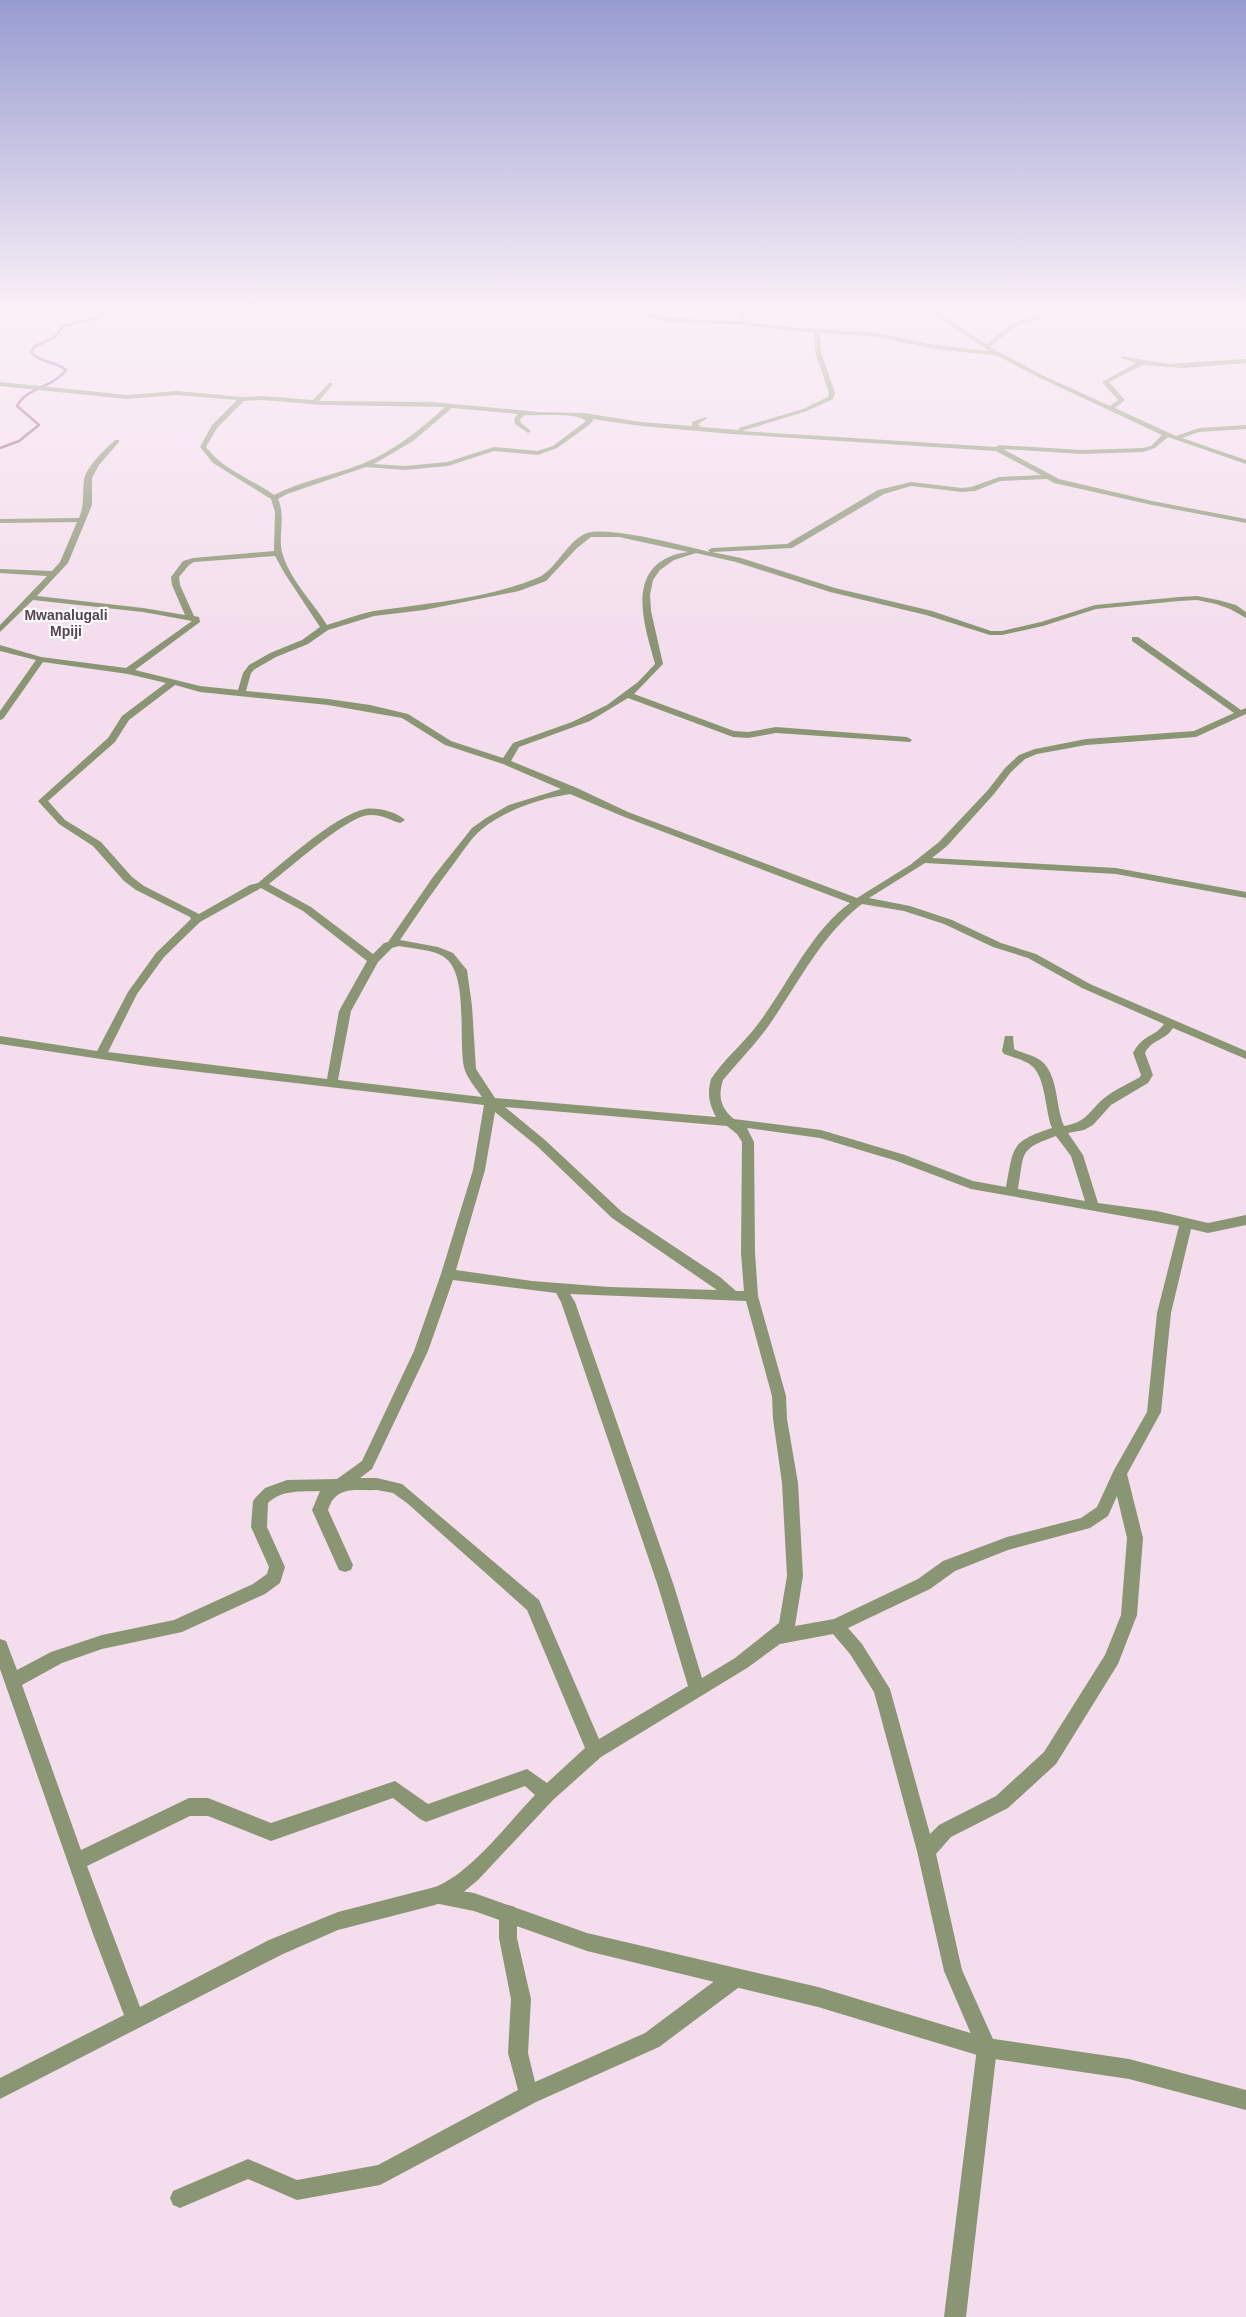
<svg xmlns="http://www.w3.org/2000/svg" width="1246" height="2317" viewBox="0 0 1246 2317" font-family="Arial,sans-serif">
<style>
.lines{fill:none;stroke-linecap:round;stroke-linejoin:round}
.stream{stroke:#935f85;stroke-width:2.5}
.minor{fill:#8a9573;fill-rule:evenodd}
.tertiary{fill:#8a9573;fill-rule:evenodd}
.labels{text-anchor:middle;stroke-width:4.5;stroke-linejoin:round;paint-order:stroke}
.far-quarter-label{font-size:14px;font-weight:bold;fill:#564450;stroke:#fff}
</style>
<rect width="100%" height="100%" fill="#f4deed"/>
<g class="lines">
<path class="stream" d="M0,448L19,441L39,425L17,406C28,386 53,388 66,370C56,361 40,363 31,352L34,347L55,337L63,326L101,317L103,313L97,306"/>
<path class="minor" d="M542,306H555L532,311L529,309Z
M609,306H618L666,318L741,321L739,312L767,306H777L744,314L746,322L797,328L872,332L936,345L989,351L922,306H929L986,344L1012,324L1063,306H1071L1016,326L990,347L1042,375L1110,406L1118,400L1102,382L1136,363L1121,358V356L1168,364L1246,359V363L1184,368L1143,365L1109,382L1125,400L1115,408L1176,436L1199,428L1246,425V429L1199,432L1182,438L1246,460V464L1168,437L1155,448L1143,452L1082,454L1003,449L1059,479L1152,501L1246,519V523L1152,505L1054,483L1047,479L1000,481L975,491L962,492L911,486L884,494L792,548L712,552L741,558L835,588L932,611L991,631H1002L1041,622L1095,605L1179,597L1197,596L1218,600L1236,605L1246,612V618L1230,609L1216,604L1197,600L1179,601L1096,609L1043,626L1002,635H990L926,615L830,592L736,562L696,553L674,560L660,570L653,580L650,595L651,611L663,664L634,694L734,731L748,732L776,727L907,737L912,740L910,742L776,733L748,738L733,737L628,698L590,721L519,747L511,761L577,788L628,812L857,898L910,865L939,842L988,790L1005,768L1019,755L1035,749L1086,739L1194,731L1234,713L1132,641V637H1138L1241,710L1246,708V714L1196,737L1086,745L1037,754L1025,759L1011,772L994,794L947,846L932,858L1116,868L1246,892V898L1116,874L925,863L869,898L910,906L952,920L1001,943L1036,954L1090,984L1246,1051V1059L1173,1028C1166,1040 1151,1040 1145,1053L1153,1075L1148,1083L1111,1105L1093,1125L1084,1130L1068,1133L1083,1155L1098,1203L1157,1211L1208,1223L1246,1215V1225L1208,1233L1191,1229L1171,1313L1161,1412L1127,1474L1143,1538L1137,1615L1118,1664L1056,1764L1008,1808L951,1837L936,1854L962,1970L997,2048L966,2317H944L977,2048L944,1971L917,1851L874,1692L850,1654L833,1634L780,1644L747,1668L601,1757L553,1800L478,1880L461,1894L435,1905L338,1930L283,1954L0,2099V2078L124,2015L93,1934L0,1669V1639L6,1641L17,1670L51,1652L102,1635L174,1620L253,1584L267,1574L269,1567L251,1527L253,1501L256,1497L265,1488L287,1480L337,1479L362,1461L414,1351L441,1274L473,1170L484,1105L148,1066L0,1044V1036L97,1051L128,992L156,953L191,919L190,917L136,890L124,881L93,846L59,824L38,801L108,738L122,716L166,683L128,674L43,662L3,719L0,720V711L36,660L0,651V645L41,657L126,668L192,621L143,612L33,600L0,632V625L47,576L0,573V569L52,571L60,562L77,522L0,523V519L79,518C85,503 82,495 84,480C87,465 105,450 115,440H119V442L99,465L92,478V505L68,563L37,596L143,608L185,615L172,585L171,577L183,561L193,558L274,551L275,512L271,499L213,463L200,447L212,425L237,400L177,395L127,399L0,386V382L127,395L177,391L242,397L262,396L313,400L330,382L333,384L319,401L432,402L539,412L584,413L641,422L692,426V422L706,417V419L698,424L701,427L739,430V428L803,409L828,397L829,393L815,352L814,333L744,325L666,322ZM820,333L872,336L936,349L998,356L1038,377L1162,435L1151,446L1143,448L1082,450L999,445L996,447L742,431L807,411L833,399L835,393L821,352ZM262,400L323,405L445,407C420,430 394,451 362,464C333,475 302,481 274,495C252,479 223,470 206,447L217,428L244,401ZM452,408L518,414L514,419L515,424L528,433L531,431L521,423L520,419L525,415C539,416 577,412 586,421L553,446L537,451L494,447L447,462L405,466L374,464L413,441ZM592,419L641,426L732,434L996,451L1041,475L999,477L971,487L962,488L911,482L878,490L787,544L712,548L708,550L710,552C684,546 610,526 587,533C567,540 556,571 537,578C486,599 428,603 374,611C359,614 343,620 327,625C313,602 289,579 282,552C278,534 286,516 278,499L287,494L366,467L405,470L448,466L494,451L538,455L557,448L589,425L593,421ZM591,537H619L688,552C682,553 675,554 669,557C626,576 646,630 655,664L638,682L607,705L572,722L513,743L503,758L451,741L408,714L370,705L328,699L246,691L251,673L255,669L276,657L308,644L328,630L374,616L424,610L519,591L546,581L577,548ZM275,556L285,574L320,627L302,640L270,653L249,665L243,673L238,690L200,686L135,670L200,622L199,617L194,616L180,585L179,577L189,565L194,562ZM175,685L200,692L328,705L402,718L445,745L503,764L561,789L509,805L486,818L472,828L433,877L388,942L384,943L373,954L311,907L269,884C289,869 348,815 370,815C381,814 390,820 400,823L405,820C397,812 377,807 365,809C334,816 284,862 258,883L250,885L199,914L144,886L132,877L101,842L65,820L48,801L115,742L129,720ZM570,794L622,816L850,903C811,931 787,986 758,1024C744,1043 724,1059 711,1079C707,1094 709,1103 716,1117L495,1098L476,1069L472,1006L467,970L453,953L438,947L400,940C418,913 436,887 455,862C464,850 471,838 482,829C507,809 539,799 570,794ZM261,888L303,911L367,961L339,1011L327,1079L108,1052L137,994L164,957L200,922ZM862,904L904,911L944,924L993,947L1028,958L1082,988L1164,1024C1154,1038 1144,1033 1133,1053L1141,1075L1140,1077C1128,1084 1112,1091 1102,1100C1087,1114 1086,1122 1064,1126C1055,1106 1059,1074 1040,1060C1033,1055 1022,1053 1014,1049L1013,1036H1005L1002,1051L1004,1054C1012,1057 1025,1060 1032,1066C1046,1078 1045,1111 1052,1128C1010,1142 1014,1146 1006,1187L973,1181L905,1155L821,1130L734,1119C720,1108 718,1096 723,1080C737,1063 754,1046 767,1028C797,986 821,935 862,904ZM399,946C413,949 432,949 444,957C469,973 458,1040 464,1067C466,1077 476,1088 482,1097L338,1080L351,1011L378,962L392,948ZM505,1107L727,1126L737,1134L742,1142L741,1253L744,1291H736L720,1277L622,1212L545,1140ZM495,1112L537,1146L612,1218L717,1290L609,1287L532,1281L456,1270L485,1170ZM747,1128L820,1138L897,1161L971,1189L1179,1226L1157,1313L1147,1412L1114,1470L1097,1507L1081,1518L1007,1537L943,1561L918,1579L834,1619L795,1626L803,1576L798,1483L787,1419L786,1396L758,1296L755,1253L754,1142ZM1056,1136L1071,1156L1085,1201L1018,1189C1025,1151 1018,1150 1056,1136ZM453,1280L556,1293L561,1302L658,1586L688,1686L599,1739L539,1600L402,1484L377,1478H360L372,1469L428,1351ZM570,1294L746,1301L772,1396L773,1419L782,1483L787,1576L779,1623L735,1658L702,1678L674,1586L575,1302ZM377,1490L393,1493L407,1503L527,1610L585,1748L547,1783L527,1769L428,1804L395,1781L271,1823L208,1798H189L81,1850L22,1685L62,1663L102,1649L182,1632L265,1594L280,1583L285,1567L267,1527L268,1503C283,1489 301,1492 320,1491L312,1510L339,1570L345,1572L351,1570L353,1565L328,1510C336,1485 355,1491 377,1490ZM1117,1496L1127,1538L1121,1615L1105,1655L1044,1752L996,1796L939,1825L930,1834L890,1689L862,1644L848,1628L930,1589L955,1571L1008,1550L1090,1528L1108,1516ZM525,1786L535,1795C508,1823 471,1873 435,1887L338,1912L269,1940L140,2007L87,1866L190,1816H208L271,1841L393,1798L420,1819L426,1822Z
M508,1905L515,1907L517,1914V1938L531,1999L528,2053L535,2082L645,2033L728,1971L735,1968L742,1971L745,1978L742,1985L659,2047L536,2102L380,2185L297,2200L248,2179L180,2208L173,2205L170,2198L173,2191L248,2159L297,2180L378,2165L518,2090L508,2053L511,1999L499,1938V1914L501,1907Z"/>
<path class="tertiary" d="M435,1887L474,1893L587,1933L818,1987L987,2038L1129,2059L1246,2090V2110L1129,2079L987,2058L818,2007L587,1951L474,1911L429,1902L426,1896L429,1890Z"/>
</g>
<linearGradient id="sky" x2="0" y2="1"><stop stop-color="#979cd0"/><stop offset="0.49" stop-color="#faf0f7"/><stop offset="1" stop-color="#faf0f7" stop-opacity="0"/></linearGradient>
<rect width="1246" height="630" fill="url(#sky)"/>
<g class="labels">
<g class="far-quarter-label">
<text x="66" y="620">Mwanalugali<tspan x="66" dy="16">Mpiji</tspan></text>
</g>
</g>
</svg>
